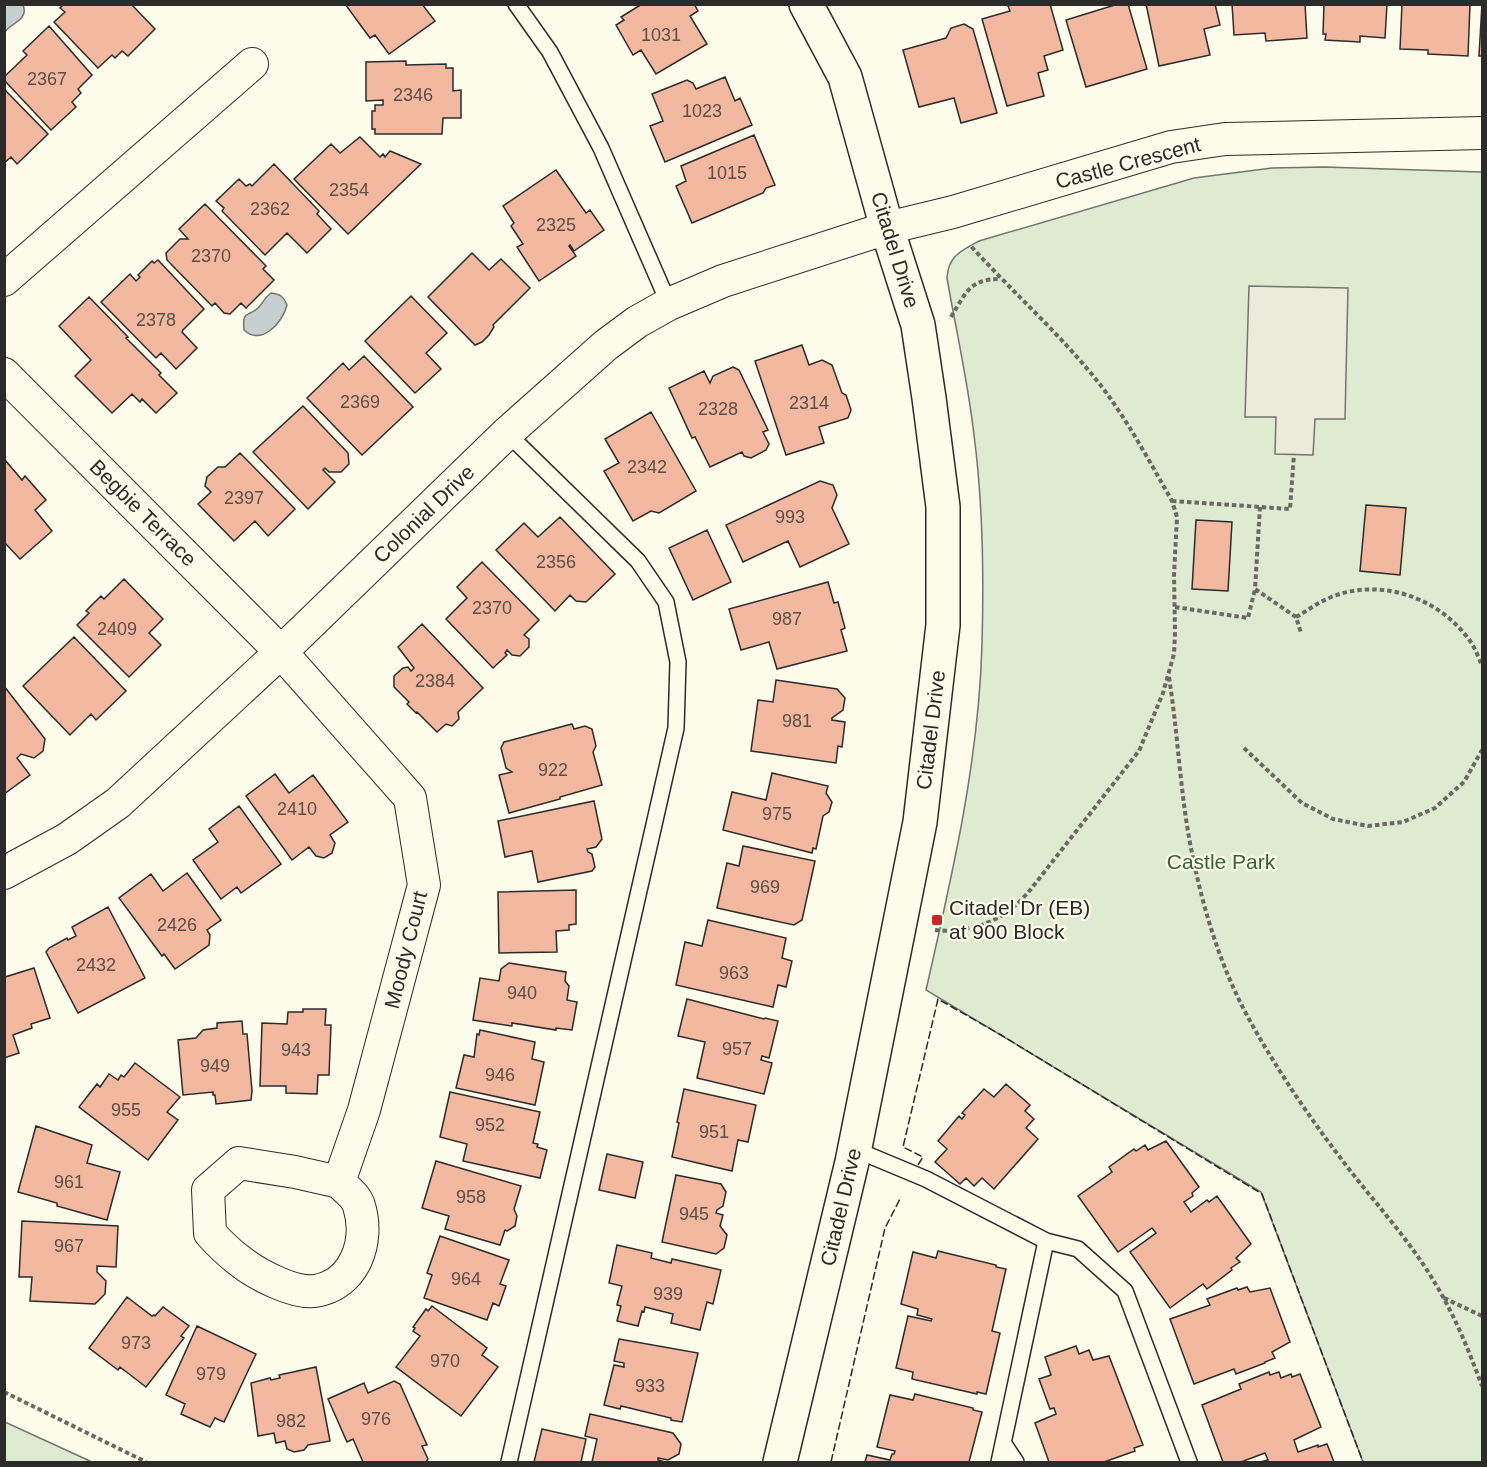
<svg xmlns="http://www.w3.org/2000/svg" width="1487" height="1467" viewBox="0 0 1487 1467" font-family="Arial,sans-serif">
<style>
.green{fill:#deebd1;stroke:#74746e;stroke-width:1.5}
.parking{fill:#eceadb;stroke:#74746e;stroke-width:1.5}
.water{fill:#c7d0d0;stroke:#74746e;stroke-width:1.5}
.building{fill:#f2b8a0;stroke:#2b2b2b;stroke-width:1.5}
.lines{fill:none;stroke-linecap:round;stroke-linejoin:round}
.lane-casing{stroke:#2b2b2b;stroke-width:18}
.street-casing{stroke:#2b2b2b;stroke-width:34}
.secondary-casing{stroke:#2b2b2b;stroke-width:36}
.path{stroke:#6a6964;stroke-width:4;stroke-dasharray:4.5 3;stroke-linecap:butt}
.lane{stroke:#fdfbea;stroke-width:15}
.street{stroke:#fdfbea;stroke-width:32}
.secondary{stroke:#fdfbea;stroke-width:33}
.fence{stroke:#2b2b2b;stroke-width:1.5;stroke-dasharray:8 3;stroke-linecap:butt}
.poi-dot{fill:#c62828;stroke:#fdfbea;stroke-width:2}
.labels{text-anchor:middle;stroke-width:4.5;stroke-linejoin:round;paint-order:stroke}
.number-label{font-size:18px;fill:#5d4e48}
.street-label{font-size:21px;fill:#2b2b2b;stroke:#fdfbea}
.park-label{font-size:21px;fill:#34623c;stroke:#fdfbea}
.poi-label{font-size:21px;fill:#2b2b2b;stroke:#fdfbea;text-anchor:start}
</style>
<rect width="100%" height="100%" fill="#fdfbea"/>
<path class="green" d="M1324,167L1482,172V1462H1363L1261,1192L926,990C952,876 979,761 982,644C984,575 983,504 974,435C968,382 956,330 947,278C948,256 962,250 979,241L1194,178L1272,168Z
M4,1422H5L92,1462H5Z"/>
<path class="parking" d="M1249,286L1348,288L1345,419H1315L1313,455L1275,454L1276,417H1245Z"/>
<path class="water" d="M23,5C29,20 12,22 5,32V5Z
M271,293C280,294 283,296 287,305C283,323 261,346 244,330C242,310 248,317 258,308C263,303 265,297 271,293Z"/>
<path class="building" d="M64,4H131L155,29L128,56L122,51L115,58L112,55L98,68L54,22L65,12L60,8Z
M345,4H422L435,21L389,54L375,35L370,38Z
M642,4H694L698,11L690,16L707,44L656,74L641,50L633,55L616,25L624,20L621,17Z
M1014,4H1050L1063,50L1044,56L1048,70L1038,73L1044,96L1007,106L982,19L1010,11L1008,6Z
M1118,4H1128L1147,69L1086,87L1066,20Z
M1146,4H1215L1220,25L1204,29L1210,55L1159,66Z
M1232,4H1305L1307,38L1266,41L1265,33L1234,35Z
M1324,4H1387L1385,38L1360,36V42L1325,40L1326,34H1323Z
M1402,4H1470L1468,56L1428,54V50L1400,49Z
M1482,4V56H1479Z
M964,24L973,29L997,113L961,123L954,98L919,107L903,50L946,38L951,28Z
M49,26L92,75L78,89L81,93L72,102L76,107L51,130L4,80V77L27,55L23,51Z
M406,61V65L446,64V68H453V91L461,90V118H443L442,134H375V129H372V111H375V105H383V100L366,101V62Z
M725,77L735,101L740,98L752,125L665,162L650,126L663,121L652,94L687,80L693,83L696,89Z
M4,89L48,134L17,164L11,157L4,163Z
M754,135L775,185L766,188L763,193L692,223L676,186L686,181L681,166Z
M360,137L380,157L383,154L385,157L390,151L421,164L348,234L294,179L331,144L340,153Z
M274,164L319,211L317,214L331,229L307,253L287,233L265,255L222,211L224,208L216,201L239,179L246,186L250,184L252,186Z
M556,170L586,213L590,210L604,230L574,251L570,245L569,246L576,256L539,281L517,247L523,244L511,226L514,223L503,206Z
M205,204L266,266L263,269L274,280L246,308L241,303L230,314L224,313L215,303L212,306L167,260L166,253L180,239H188L179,229Z
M472,253L489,270L501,259L530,288L493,325L494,327L489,335L482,342L475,345L428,297Z
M158,260L204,309L183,330L182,332L197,348L176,369L161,353L156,358L101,302L130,274L136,281L140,277L138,275L152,261L154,263Z
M411,296L447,333L426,353L441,369L415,393L365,341Z
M89,297L128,337L126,338L161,373L159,375L177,393L156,413L142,399L140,402L132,394L112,413L75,376L91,360L59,326Z
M802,345L809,365L822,360L832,365L842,393L846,395L851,410L848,418L819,427L824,443L786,455L755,361Z
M364,356L413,407L362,455L307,398L343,363L349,370Z
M733,367L739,370L768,430L763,432L769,444L766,450L751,458L744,456L742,452L710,467L695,437L692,438L669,388L704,371L710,383L713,376Z
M303,406L348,453L349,464L341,472H329L325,468L323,470L335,482L308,509L253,452Z
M651,412L696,491L659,513L651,511L633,521L604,471L619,463L605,439Z
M240,453L295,509L268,536L255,521L234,541L198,504L211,492L205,486L207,477L218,467H225Z
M5,460L22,480L25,476L46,500L35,510L52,531L20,559L4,542Z
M820,481L833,485L837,495L832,508L849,544L800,567L788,541L743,562L726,525Z
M1366,505L1406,508L1400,575L1360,571Z
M560,517L615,574L586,602L576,601L570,595L555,611L496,550L524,523L538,537Z
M1196,520L1232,522L1228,591L1192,589Z
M707,530L731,582L693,600L669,548Z
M482,562L539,620L524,635L529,639V647L520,656L512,655L507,650L505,653L507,655L493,668L446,619L467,598L457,587Z
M124,579L163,619L149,633L161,645L129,677L77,625L89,613L86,611L101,596L104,599Z
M828,582L834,603L838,602L845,628L841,630L847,651L777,669L769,642L741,650L729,609Z
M422,624L483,688L458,712L459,719L452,726L446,724L437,732L417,712L416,713L407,704L409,702L394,687V676L403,668L408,667L411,671L414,668L398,647Z
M74,637L126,691L96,720L91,714L70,735L23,686Z
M776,680L837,689L845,698L843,710L832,718V720L845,722L842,747L838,746L836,763L751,751L758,700L773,702Z
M4,686L45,739L43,751L34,758L21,754L17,758L30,775L4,794Z
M572,724L574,729L585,726L592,729L596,746L593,752L602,785L560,797V799L509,813L499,775L512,772L506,768L501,748L504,742Z
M772,773L828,786L826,793L832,802L829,812L823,816L816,849L813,848L812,853L723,830L732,792L766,800Z
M275,774L289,793L313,775L348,822L330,835L335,843L332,853L324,858L316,856L309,847L292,860L246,796Z
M594,801L602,839L596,847L587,849L588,852L592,854L595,867L592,871L538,882L532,851L505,857L498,821Z
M239,806L281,864L241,893L237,887L221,899L193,860L218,842L209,829Z
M743,846L815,861L802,920L794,925L717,908L727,863L739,866Z
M187,873L221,920L207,930L210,935L209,945L175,969L164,954L162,956L119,898L151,874L163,891Z
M576,890V924L569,925V930L556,931L557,952L499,953L498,892Z
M108,907L145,978L78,1013L46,952L49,948L67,938L68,940L76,936L72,927Z
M708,920L786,938L782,958L792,961L786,987L778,985L773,1007L676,985L685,942L702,946Z
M509,963L566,972L565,981L569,986L567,1000L577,1002L572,1030L556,1028V1030L512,1023V1026L473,1020L480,978L499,981L501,969Z
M34,968L50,1018L31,1024L32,1028L13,1035L19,1053L4,1058V975L5,977Z
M687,999L764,1019L765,1018L778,1021L769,1058L762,1056L761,1060L772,1063L764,1094L697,1078L705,1042L678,1036Z
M303,1009H326L325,1025H331L329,1075H318L317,1094L286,1093V1086H260L262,1023L287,1024L288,1012H303Z
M242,1021L243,1034H247L252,1091L251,1100L216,1104L215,1095H213V1092L183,1095L178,1040L196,1038L203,1030L217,1028V1023Z
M480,1030L535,1042L532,1059L544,1062L535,1105L456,1088L464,1055L474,1057L477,1034L479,1035Z
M135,1063L180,1097L167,1112L178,1120L148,1160L79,1107L97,1084L100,1087L109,1074L118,1080L121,1075L124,1077Z
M1006,1084L1030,1105L1025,1111L1034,1119L1026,1128L1038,1139L994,1189L982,1178L974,1186L966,1178L960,1184L935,1162L947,1149L938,1141L959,1116L962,1119L965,1115L962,1113L984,1089L994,1097Z
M684,1089L756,1105L748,1142L738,1140L732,1171L672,1157L679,1123L677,1122Z
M450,1092L540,1112L533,1143L538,1144L537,1147L547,1150L540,1178L463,1161L467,1144L440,1137Z
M36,1126L92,1145L87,1163L120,1172L107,1220L57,1206V1203L18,1192Z
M1166,1141L1199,1187L1192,1193L1193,1196L1184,1202L1191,1212L1207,1200L1209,1202L1217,1196L1251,1244L1236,1258L1240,1262L1231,1268L1232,1270L1207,1289L1203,1284L1170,1308L1130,1252L1156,1233L1152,1228L1118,1252L1078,1196L1112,1172L1109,1167L1134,1149L1136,1151L1145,1145L1148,1150Z
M607,1154L643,1162L635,1198L599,1190Z
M436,1161L521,1186L514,1209L517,1216L515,1226L507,1231L505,1230L500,1245L445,1229L449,1216L422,1208Z
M676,1175L721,1184L726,1192L723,1206L717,1210L716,1213L723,1215L720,1226L727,1235L724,1248L716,1254L662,1242Z
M22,1221L118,1226L116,1267L97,1266V1272L106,1281L105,1294L95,1304L30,1301L32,1277H19Z
M440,1236L509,1260L500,1284L506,1286L499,1306L493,1303L487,1320L424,1298L432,1275L427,1273Z
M617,1245L652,1253L651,1258L671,1263L672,1259L721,1270L713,1304L707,1302L700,1330L671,1323L673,1314L645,1307L644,1312L642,1311L638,1326L617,1321L621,1306L617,1305L622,1286L609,1283Z
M938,1251L996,1265V1267L1006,1269L992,1331L1000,1333L986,1394L977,1392V1394L912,1379L913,1372L896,1368L908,1316L931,1321L932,1319L917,1315L918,1309L901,1304L913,1252L936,1258Z
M1247,1287L1250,1292L1270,1288L1290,1342L1272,1352L1275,1358L1265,1362V1363L1236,1374L1234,1369L1194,1384L1170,1319L1210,1305L1207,1299L1237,1288L1238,1290Z
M127,1297L152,1316L154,1315L155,1316L163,1307L189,1326L181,1336L184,1338L146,1387L120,1367L118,1370L89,1348Z
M432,1306L487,1348L482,1355L498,1367L461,1416L396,1367L420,1336L413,1331L415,1328L413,1327L426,1309L428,1311Z
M197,1326L256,1354L224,1422L215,1418L210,1427L181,1414L185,1404L166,1395Z
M619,1339L698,1353L682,1422L671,1420V1418L621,1406L620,1409L604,1405L614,1365L624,1367V1363L614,1361Z
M1076,1346L1079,1354L1089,1350L1093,1360L1109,1356L1143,1445L1134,1448L1135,1451L1104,1462H1049L1035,1423L1056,1414L1054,1408L1050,1409L1039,1379L1051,1375L1045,1357Z
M316,1367L330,1441L308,1445L304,1450L294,1452L287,1449L285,1441L276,1443L274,1433L258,1436L251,1383L270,1378L271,1380L280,1378L279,1375Z
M1269,1372L1270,1375L1279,1372L1281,1378L1291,1374L1292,1377L1300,1374L1321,1427L1294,1440L1298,1452L1318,1445V1447L1327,1444L1334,1462H1260L1268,1460L1265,1453L1241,1462H1223L1202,1405L1241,1389L1239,1384Z
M394,1381L400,1384L427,1445L422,1446L428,1459L426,1462H363L353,1439L347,1442L328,1399L364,1383L368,1393Z
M915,1394L973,1408V1410L982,1412L969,1462H865L867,1455L890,1460L892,1454H894L895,1451L877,1447L890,1395L913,1400Z
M590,1414L673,1433L681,1444L679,1454L668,1460L658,1458V1460L665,1462H592L597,1439L585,1436Z
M542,1429L586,1439L581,1462H534Z"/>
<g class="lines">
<g class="lane-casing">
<path id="lane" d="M516,4L550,52L601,148L669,304
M507,433L638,561L666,602L678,662L676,728L509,1462
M854,1149L926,1179L1046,1241L999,1462
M1046,1241L1078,1249L1125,1291L1189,1462
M1004,1444L1016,1462"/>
</g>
<g class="street-casing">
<path id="street" d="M4,280L252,64
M4,374L281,652L410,798L424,885L364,1110L339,1182L295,1172L239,1163L208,1190L210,1233C219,1243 229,1253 240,1261C256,1274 294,1294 315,1291C355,1285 370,1241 359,1206C357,1197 345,1188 339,1182
M4,873L67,839L118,803L281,652L507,433L606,345L637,322L669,304L723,281L887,228L953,212L1171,147L1225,139L1482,133"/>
</g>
<g class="secondary-casing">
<path id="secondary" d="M780,1462L852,1162L920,822L943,625V507L929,398L918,325L887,228L845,77L806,4"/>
</g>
<path class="path" d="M951,317C966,293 969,279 1000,279
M1172,501L1290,509L1294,454
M1260,507L1255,589L1296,617L1301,633
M1175,607L1248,618L1255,589
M1296,617C1307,611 1317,603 1329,598C1377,577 1436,596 1467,637C1474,645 1478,656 1482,666
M1169,677C1178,734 1180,792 1191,848C1203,910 1222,973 1254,1028C1280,1074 1310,1118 1342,1160C1373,1201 1409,1239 1435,1283C1455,1316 1469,1351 1482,1386
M1244,748L1302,803L1333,819L1368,826L1403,822L1435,808L1464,782L1482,750
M935,930C958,933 988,926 1007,912C1016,906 1024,897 1031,889L1139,751L1163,693L1174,654L1175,633L1174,575L1177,517L1172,501C1151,464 1130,425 1105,391C1065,338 1014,294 970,245
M1444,1298L1482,1316
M4,1392L146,1462"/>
<use href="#lane" class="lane"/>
<use href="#street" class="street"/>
<use href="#secondary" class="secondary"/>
<path class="fence" d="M918,1165L923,1157L903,1147L938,999L1001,1035L1262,1194L1363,1462
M831,1462L885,1228L901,1197"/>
</g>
<rect class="poi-dot" x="931" y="914" width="12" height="12" rx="3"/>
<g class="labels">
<g class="number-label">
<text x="661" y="41">1031</text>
<text x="47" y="85">2367</text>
<text x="413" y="101">2346</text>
<text x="702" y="117">1023</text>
<text x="727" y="179">1015</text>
<text x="349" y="196">2354</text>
<text x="270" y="215">2362</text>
<text x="556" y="231">2325</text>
<text x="211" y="262">2370</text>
<text x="156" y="326">2378</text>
<text x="360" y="408">2369</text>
<text x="809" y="409">2314</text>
<text x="718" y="415">2328</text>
<text x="647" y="473">2342</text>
<text x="244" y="504">2397</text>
<text x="790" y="523">993</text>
<text x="556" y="568">2356</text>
<text x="492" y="614">2370</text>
<text x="787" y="625">987</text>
<text x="117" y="635">2409</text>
<text x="435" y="687">2384</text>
<text x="797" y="727">981</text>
<text x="553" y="776">922</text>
<text x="297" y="815">2410</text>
<text x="777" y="820">975</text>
<text x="765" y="893">969</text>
<text x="177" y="931">2426</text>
<text x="96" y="971">2432</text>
<text x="734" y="979">963</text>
<text x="522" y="999">940</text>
<text x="737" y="1055">957</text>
<text x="296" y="1056">943</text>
<text x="215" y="1072">949</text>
<text x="500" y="1081">946</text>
<text x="126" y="1116">955</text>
<text x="490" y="1131">952</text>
<text x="714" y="1138">951</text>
<text x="69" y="1188">961</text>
<text x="471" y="1203">958</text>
<text x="694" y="1220">945</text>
<text x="69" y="1252">967</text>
<text x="466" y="1285">964</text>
<text x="668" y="1300">939</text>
<text x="136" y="1349">973</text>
<text x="445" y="1367">970</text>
<text x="211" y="1380">979</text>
<text x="650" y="1392">933</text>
<text x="376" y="1425">976</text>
<text x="291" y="1427">982</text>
</g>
<g class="street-label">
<text transform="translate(1128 163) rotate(-15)" y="7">Castle Crescent</text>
<text transform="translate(895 250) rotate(73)" y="7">Citadel Drive</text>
<text transform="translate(143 513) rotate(45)" y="7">Begbie Terrace</text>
<text transform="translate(424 514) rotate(-44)" y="7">Colonial Drive</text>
<text transform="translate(931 730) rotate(-83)" y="7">Citadel Drive</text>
<text transform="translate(406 950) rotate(-76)" y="7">Moody Court</text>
<text transform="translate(841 1207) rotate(-77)" y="7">Citadel Drive</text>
</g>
<g class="park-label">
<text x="1221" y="869">Castle Park</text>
</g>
<g class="poi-label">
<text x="949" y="915">Citadel Dr (EB)<tspan x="949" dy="24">at 900 Block</tspan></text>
</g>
</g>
<rect width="1487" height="1467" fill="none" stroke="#2b2b2b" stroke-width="12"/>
</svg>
